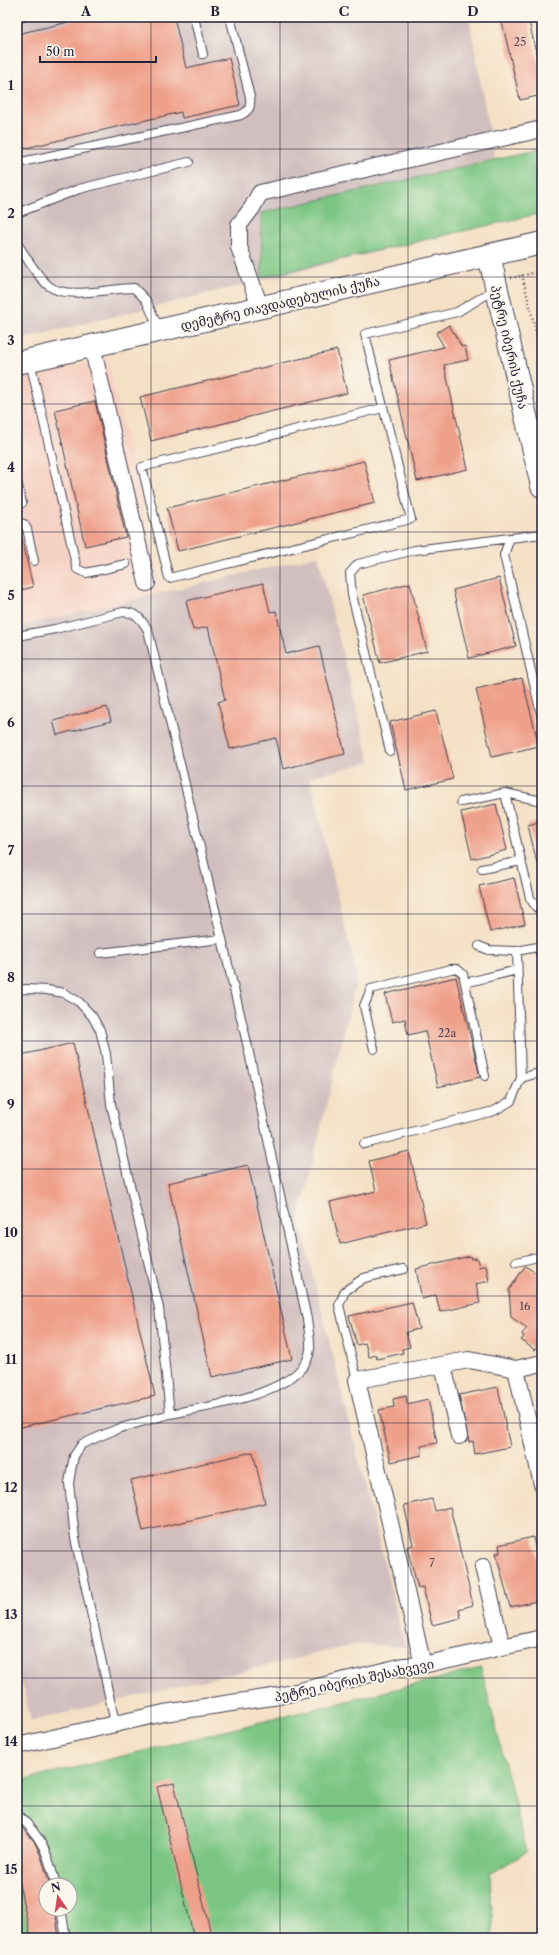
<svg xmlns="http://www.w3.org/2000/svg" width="559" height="1955" viewBox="0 0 559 1955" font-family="'Libre Caslon Text','Noto Serif Georgian',serif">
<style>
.built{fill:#f6d2c5}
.industrial{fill:#d1bfbf}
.green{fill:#7cc683;stroke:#4f745f;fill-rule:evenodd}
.building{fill:#efa08b}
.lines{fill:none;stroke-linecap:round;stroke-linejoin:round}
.lane-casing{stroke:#423e50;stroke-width:10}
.street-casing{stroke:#423e50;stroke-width:18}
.secondary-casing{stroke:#423e50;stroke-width:24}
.path{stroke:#423e50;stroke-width:2.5;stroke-dasharray:1 3;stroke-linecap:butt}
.lane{stroke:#fff;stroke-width:8}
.street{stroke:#fff;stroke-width:16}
.secondary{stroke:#fff;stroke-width:22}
.grid{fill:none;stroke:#22223b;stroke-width:1;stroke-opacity:0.55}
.labels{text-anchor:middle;stroke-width:4;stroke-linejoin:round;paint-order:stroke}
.number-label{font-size:11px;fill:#55424f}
.street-label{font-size:13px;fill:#22223b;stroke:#fbf7ec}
.neatline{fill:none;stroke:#22223b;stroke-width:1.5}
.grid-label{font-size:13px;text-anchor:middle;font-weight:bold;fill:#22223b}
</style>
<rect width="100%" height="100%" fill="#fbf7ec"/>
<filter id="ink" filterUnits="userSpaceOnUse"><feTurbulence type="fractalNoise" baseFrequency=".025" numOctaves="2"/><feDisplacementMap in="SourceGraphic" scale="8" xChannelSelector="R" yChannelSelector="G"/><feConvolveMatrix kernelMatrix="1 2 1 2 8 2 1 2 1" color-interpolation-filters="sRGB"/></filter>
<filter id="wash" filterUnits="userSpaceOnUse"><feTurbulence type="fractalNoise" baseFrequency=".012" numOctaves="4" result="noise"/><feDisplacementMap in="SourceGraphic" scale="16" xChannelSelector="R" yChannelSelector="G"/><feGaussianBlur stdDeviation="0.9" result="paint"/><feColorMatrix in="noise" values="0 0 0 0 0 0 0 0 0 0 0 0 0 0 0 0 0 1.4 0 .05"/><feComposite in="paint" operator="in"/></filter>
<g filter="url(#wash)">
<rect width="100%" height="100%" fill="#f4e0c4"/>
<path class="built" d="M107,358L163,592L17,627V379Z"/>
<path class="industrial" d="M17,17H469L505,221L17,340Z
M318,556L370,762L310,777L357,977L299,1219L405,1647L358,1644L31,1721L17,1664V627Z"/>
<path class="green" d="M542,149V213L262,277L261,213Z
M481,1668L527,1852L490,1874L493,1938H17V1782ZM46,1885H70V1909H46Z"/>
<g id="blocks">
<path class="building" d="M68,17H174L186,68L229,58L240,105L182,118L181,112L17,150V34L69,22Z
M501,17H528L539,66L542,65V95L520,100Z
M449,325L462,347L465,346L468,360L444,365L468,469L417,481L389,360L444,347L436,333Z
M337,350L347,393L151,441L140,397Z
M95,401L126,537L85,546L55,410Z
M364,461L375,503L178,551L167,508Z
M22,539L33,587L17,591V540Z
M499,578L516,646L469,658L453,590Z
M263,583L270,612L276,611L286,654L319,646L345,754L283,769L276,738L230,749L218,702L225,700L208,627L193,630L186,601Z
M410,583L427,651L380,663L363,595Z
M522,678L539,746L492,757L476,689Z
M107,707L111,721L57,735L53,721Z
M436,711L453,779L406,790L390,722Z
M496,804L507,850L472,859L461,812Z
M542,821V862L537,863L528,825Z
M514,878L525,924L490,932L479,886Z
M456,977L480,1077L438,1087L425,1031L408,1035L405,1019L392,1022L385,994Z
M73,1043L155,1396L17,1428V1056Z
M409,1151L426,1223L340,1244L330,1202L376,1191L369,1161Z
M248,1165L292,1359L212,1377L168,1183Z
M470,1256L471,1259L477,1258L479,1267L486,1265L489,1281L476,1284L480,1303L440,1312L436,1295L422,1299L416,1269Z
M525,1266L542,1277V1341L535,1350L521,1340L524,1337L522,1334L527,1328L511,1317L509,1290Z
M412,1302L419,1329L406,1332L410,1347L402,1349L403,1353L377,1359L376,1355L369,1357L365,1343L357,1345L349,1316Z
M498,1387L510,1447L475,1454L473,1441L469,1442L459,1395Z
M406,1396L407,1404L428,1399L437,1443L421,1446L422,1455L391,1462L379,1410L394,1407L393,1399Z
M253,1452L265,1503L143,1531L131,1480Z
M432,1499L435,1511L450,1507L473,1605L459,1609L461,1618L432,1625L423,1587L418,1588L407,1547L413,1545L404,1505Z
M533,1537L542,1580V1600L510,1607L496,1553H500L499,1545Z
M174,1783L212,1938H194L157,1787Z
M17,1822L34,1841L41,1856L50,1885H46V1909H55L59,1938H31L17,1875Z"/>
</g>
</g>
<g filter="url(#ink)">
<use href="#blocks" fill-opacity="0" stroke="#423e50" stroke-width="1"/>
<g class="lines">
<g class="lane-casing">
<path id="lane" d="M194,17L203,54
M17,19L23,17
M17,163L241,115C250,110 251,107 250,97L230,17
M17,213L79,189L189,162
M17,243C26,257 36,275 49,286C66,300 111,288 134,288L146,300L159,329
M30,361L77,569L86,573L126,564
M383,408L142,467L169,578L411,519L365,334L457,312L496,289
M17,482L22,503
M17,522L24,524L27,529L34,561
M510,538L504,555L542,718
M17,636L55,629L123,612C138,613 140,618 148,630L246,1039L307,1319C308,1329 311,1340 310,1349C307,1394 204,1407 170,1414
M390,751L352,595L350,573L358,564L415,550L542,534
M505,793L530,898L536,907L542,911
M461,802L505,793L542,801
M482,869L521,861
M479,946L489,950L517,951
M539,947L542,961
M100,953L221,939
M465,983L485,1076
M17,990L26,989L47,990L64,993L79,1002L92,1016L100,1030L106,1054L111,1104L159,1308L170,1414L117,1429L82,1444L74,1456L71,1471L69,1483L75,1538L115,1723
M374,1049L364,1006L371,989L451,969H457L463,974L465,983L517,970
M521,1078L542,1072
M364,1144L494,1111L511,1101L521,1078L517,951L542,946
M516,1262L542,1256
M357,1380L339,1305L345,1291L364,1278L404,1269
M17,1814C43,1838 47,1852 56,1885
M61,1909L66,1938"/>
</g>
<g class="street-casing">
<path id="street" d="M260,307L239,247V225L252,208L260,193L542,129
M92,346L147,583
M443,1365L459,1436
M516,1369L542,1484
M483,1567L502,1647
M423,1665L357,1380L469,1360L516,1369L542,1363
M17,1746L164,1713L279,1696L404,1666L423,1665L542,1638"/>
</g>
<g class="secondary-casing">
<path id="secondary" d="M489,255L542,486
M17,363L542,243"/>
</g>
<path class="path" d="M522,275L542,356
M511,278L542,271"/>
<use href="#lane" class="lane"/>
<use href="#street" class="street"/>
<use href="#secondary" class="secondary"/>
</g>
</g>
<path class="grid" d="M151,17V1938M280,17V1938M408,17V1938M17,149H542M17,277H542M17,404H542M17,532H542M17,659H542M17,786H542M17,914H542M17,1041H542M17,1169H542M17,1296H542M17,1423H542M17,1551H542M17,1678H542M17,1806H542"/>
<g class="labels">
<g class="number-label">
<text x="520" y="46">25</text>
<text x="447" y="1037">22a</text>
<text x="525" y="1310">16</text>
<text x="432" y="1567">7</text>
</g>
<g class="street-label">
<text transform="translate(280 303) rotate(-13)" y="5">დემეტრე თავდადებულის ქუჩა</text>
<text transform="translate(510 347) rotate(77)" y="5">პეტრე იბერის ქუჩა</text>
<text transform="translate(354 1680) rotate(-12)" y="5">პეტრე იბერის შესახვევი</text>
</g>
</g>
<rect width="559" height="1955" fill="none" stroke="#fbf7ec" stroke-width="44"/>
<g transform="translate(58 1897) rotate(347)"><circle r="19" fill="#fbf7ec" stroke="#a4a2a5"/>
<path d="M0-3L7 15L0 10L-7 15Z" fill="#d1495b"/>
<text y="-6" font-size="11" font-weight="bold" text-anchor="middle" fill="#22223b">N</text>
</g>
<path d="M40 56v6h116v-6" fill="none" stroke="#22223b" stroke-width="2"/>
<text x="46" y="56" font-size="12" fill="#22223b" stroke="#fbf7ec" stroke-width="3" paint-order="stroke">50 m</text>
<rect x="22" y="22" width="515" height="1911" class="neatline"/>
<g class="grid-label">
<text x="86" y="16">A</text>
<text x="215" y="16">B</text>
<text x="344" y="16">C</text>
<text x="473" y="16">D</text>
<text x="11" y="90">1</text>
<text x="11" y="218">2</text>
<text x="11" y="345">3</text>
<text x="11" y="472">4</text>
<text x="11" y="600">5</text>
<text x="11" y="727">6</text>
<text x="11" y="855">7</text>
<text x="11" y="982">8</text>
<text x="11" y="1109">9</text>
<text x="11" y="1237">10</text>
<text x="11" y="1364">11</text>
<text x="11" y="1492">12</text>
<text x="11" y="1619">13</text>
<text x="11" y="1746">14</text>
<text x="11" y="1874">15</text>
</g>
</svg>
